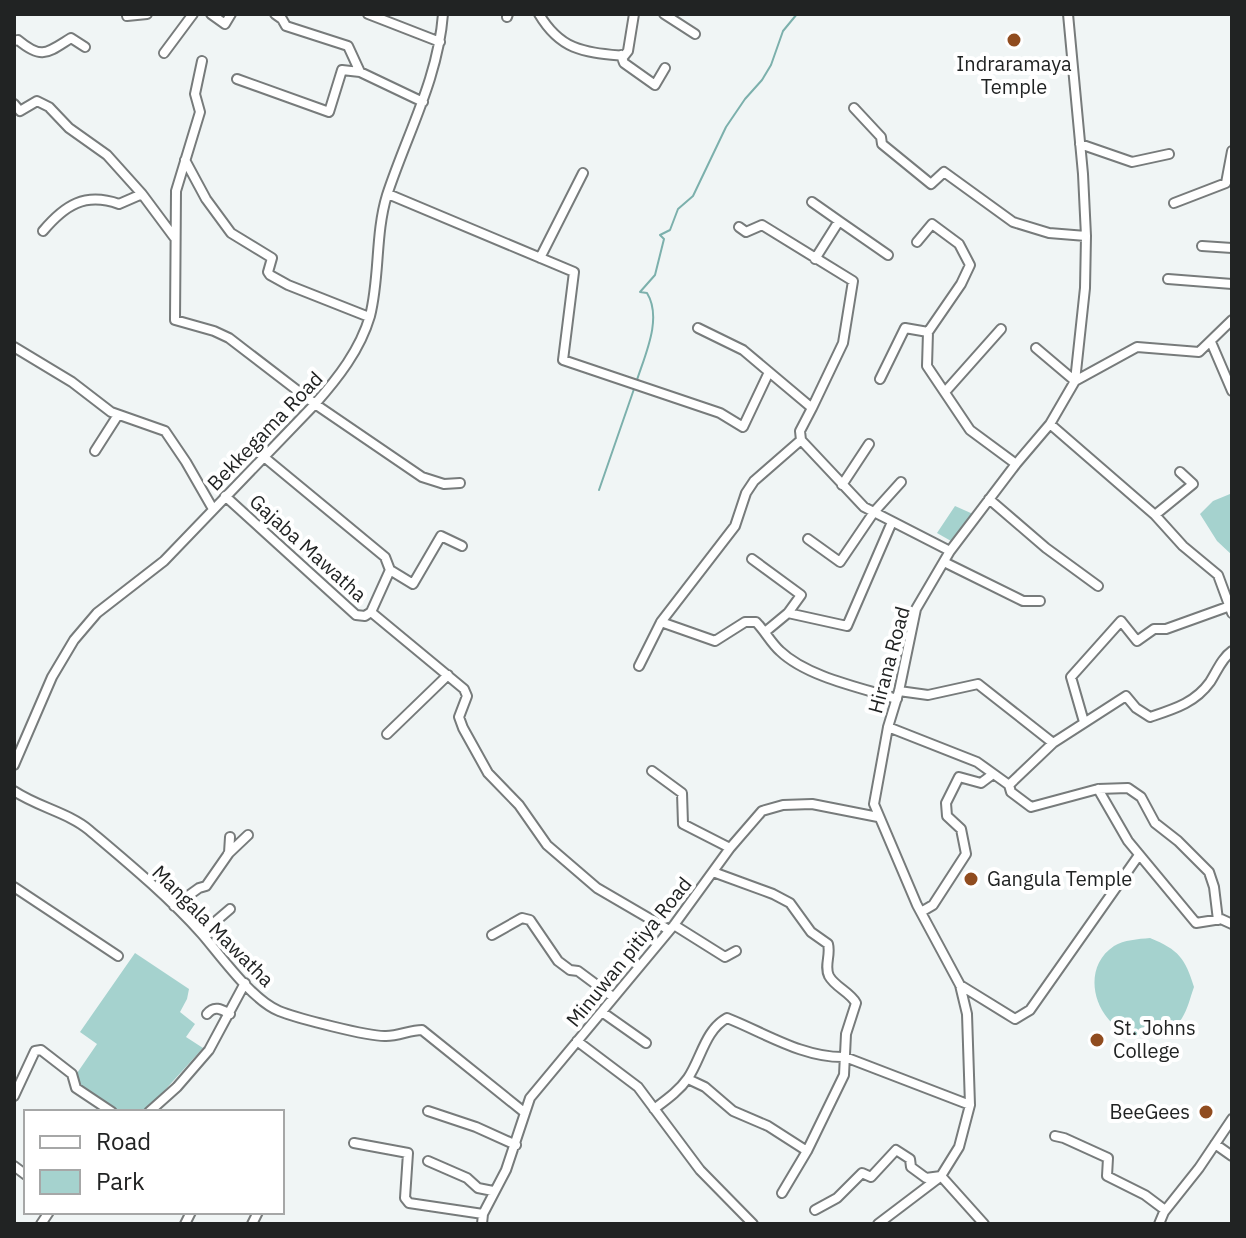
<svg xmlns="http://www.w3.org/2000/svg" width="1246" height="1238" viewBox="0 0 1246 1238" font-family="'IBM Plex Sans',sans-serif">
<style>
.green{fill:#a5d2ce}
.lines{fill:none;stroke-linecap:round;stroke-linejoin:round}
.stream{stroke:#7cb0ac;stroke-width:2}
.minor-casing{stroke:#777b7b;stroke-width:12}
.minor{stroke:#fff;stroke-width:8}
.poi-dot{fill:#904c1f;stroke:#fff;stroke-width:3}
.labels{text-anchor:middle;stroke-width:8;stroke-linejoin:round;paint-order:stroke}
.poi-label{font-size:20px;fill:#212323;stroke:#fff;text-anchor:start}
.street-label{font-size:20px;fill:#212323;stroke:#fff}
</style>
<rect width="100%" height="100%" fill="#f0f5f5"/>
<path class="green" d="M1230,494L1232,495V555L1217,541L1200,514L1213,501Z
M955,506L973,514L951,541L937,533Z
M1150,938C1179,950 1185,958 1194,987C1190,998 1187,1013 1179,1022C1172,1029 1161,1033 1151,1035C1104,1044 1072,974 1114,946C1124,940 1138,939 1150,938Z
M135,953L189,989L187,999L180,1012L195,1024L186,1037L203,1048L145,1112H116L73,1079L97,1044L80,1032Z"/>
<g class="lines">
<path class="stream" d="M636,383C644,357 663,319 647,293L640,292L655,275L664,239L660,235L670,230L678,209L693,196L726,127L745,99L762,80L771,65L783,31L797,14
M599,490L634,389"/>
<g class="minor-casing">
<path id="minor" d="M211,14L225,24L231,14
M275,14L282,19L286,26L348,46L360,72L423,102
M368,14L440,42
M539,14C561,51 584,52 624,56L628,51L634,14
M664,14L695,34
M127,16L147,14
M507,17L508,14
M14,41L18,40C42,60 47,53 71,38L85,47
M164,53L193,14
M621,55L624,63L655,85L665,68
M202,61L195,94L200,112L176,191L175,320L214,331L229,338L315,404L422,477L444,484L460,483
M237,79L329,112L342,70L360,72
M14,104L20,111L37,101L49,107L69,128L107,155L142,194L174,237
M854,108L881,137L882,144L931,184L944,172L1013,222L1049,233L1086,236
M1080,144L1132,162L1169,154
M185,160L206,199L231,233L272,258L268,272L270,275L288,285L369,317
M388,194L574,272L563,360L720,413L743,427L769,372
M812,202L839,221
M1174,203L1226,183L1232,151
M739,227L746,232L762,225L853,281L843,343L812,408
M43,231C65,205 85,192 119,204L142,194
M917,242L932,224L959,244L970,265L961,284L928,332L927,366L970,430L1016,464
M1202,246L1232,248
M540,258L583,173
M815,259L839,221L888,255
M1168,279L1232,284
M698,328L743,350L812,408L800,431L801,440L864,507L950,551
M1211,342L1232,391
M14,347L72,382L111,412L165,431L186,462L213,509
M1036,348L1075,381L1137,347L1199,352L1232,320
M880,379L905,328L928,332
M945,392L1001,329
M1050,424L1155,515L1183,546L1218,575L1232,613
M801,440L754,481L746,493L735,526L661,622L715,641L745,622H756C765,631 771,643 780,651C807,677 862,688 897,699
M95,451L118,415
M264,457L385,557L390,570L413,584L441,536L462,546
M842,485L869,444
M225,496L356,615L365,616L371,612L390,570
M989,499L1046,548L1098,586
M1155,515L1193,484L1180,472
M808,539L840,562L874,512L901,482
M752,559L801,595L788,613L765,632
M944,562L1023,601H1040
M371,612L464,689L467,696L459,717L463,728L488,773L519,805L547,845L597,888L669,930
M788,613L847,626L892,522
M639,666L661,622
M899,691L928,695L978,684L1053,743L1126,696L1136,708L1150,717C1174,709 1195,703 1210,682C1217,671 1222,658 1232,651
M1084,722L1071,677L1121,621L1137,641L1154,629H1166L1230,606
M888,727L977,762L1009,785
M387,734L448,675
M1053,743L1009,785L1011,792L1031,807L1098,789L1128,788L1141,797L1155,823L1178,841L1209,872L1214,887L1218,920
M14,765L52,677L74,640L97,613L164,561L315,404C338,378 360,350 370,316C380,277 375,234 387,195C407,134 438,79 443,14
M652,771L682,793L683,824L730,848
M1098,789L1128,841L1196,923L1221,919L1232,924
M14,791C38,807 69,813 89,830C128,863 168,896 202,934C221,956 252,1000 279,1011C296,1018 370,1037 386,1036C399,1036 410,1030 422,1030L524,1112
M228,854L248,835
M713,872L773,894L790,903L811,932L828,944C831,955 824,966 829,976C835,987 850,992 856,1003L846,1034L844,1075L807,1151L782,1193
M14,887L118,956
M174,906L199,888L206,886L229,853L230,837
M921,912L933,905L966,854L961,829L947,816L946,803L959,777L981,783L993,774
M674,925L725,957L736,951
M202,933L230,909
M492,935L522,918L530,920L558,961L570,970L578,971L613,997
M960,985L1015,1019L1030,1010L1139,855
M602,1012L646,1043
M207,1014C214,1005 221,1009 230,1014
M577,1041L638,1087L700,1170L753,1224
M688,1079L705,1087L733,1111L768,1126L807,1151
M14,1096L35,1051L41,1050L72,1074L76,1088L112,1112
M654,1109C666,1100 679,1091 688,1078C701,1059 705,1030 727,1018C765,1033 803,1058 845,1057L970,1105
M428,1111L476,1127L516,1145
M149,1112L177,1087L209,1050L245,983
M1055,1136L1064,1138L1108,1158L1107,1176L1145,1195L1165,1210
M354,1143L408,1153L405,1198L409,1203L483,1214
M1215,1144L1232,1156
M428,1161L467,1178L478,1188L493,1191
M14,1166L26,1175
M815,1210L837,1198L862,1173L871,1177L896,1150L910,1159L911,1167L926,1178L941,1176
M41,1224L49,1212
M185,1224L191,1212
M252,1224L258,1212
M482,1224L483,1214L506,1170L530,1098L674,925L730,848L762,811L783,805L812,804L878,817
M878,1224L940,1177
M984,1224L941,1176L959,1147L970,1105L967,1014L960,985L917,905L874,804L888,727L899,691L916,609L950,551L1016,464L1050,424L1075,381L1085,288L1086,236L1083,174L1068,14
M1159,1224L1164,1212L1199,1168L1232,1119"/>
</g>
<use href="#minor" class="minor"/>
</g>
<g class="poi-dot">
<circle cx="1014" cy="40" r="8"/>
<circle cx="971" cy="879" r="8"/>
<circle cx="1097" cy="1040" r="8"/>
<circle cx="1206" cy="1112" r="8"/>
</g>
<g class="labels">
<g class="poi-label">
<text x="1014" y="71" text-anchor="middle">Indraramaya<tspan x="1014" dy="23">Temple</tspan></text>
<text x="987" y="886">Gangula Temple</text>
<text x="1113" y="1035">St. Johns<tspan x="1113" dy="23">College</tspan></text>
<text x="1190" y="1119" text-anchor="end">BeeGees</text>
</g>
<g class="street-label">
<text transform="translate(265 431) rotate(-46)" y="7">Bekkegama Road</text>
<text transform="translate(308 548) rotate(42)" y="7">Gajaba Mawatha</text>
<text transform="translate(889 660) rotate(-75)" y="7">Hirana Road</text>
<text transform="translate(213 926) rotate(45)" y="7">Mangala Mawatha</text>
<text transform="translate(629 952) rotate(-51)" y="7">Minuwan pitiya Road</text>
</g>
</g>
<rect width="1246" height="1238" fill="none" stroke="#212323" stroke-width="32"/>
<rect x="24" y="1110" width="260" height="104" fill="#ffffff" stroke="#a6a7a7" stroke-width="2"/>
<rect x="40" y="1136" width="40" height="12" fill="#ffffff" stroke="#a6a7a7" stroke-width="2"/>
<text x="96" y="1150" font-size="24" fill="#212323">Road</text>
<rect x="40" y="1170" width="40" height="24" fill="#a5d2ce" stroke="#a6a7a7" stroke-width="2"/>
<text x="96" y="1190" font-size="24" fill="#212323">Park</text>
</svg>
